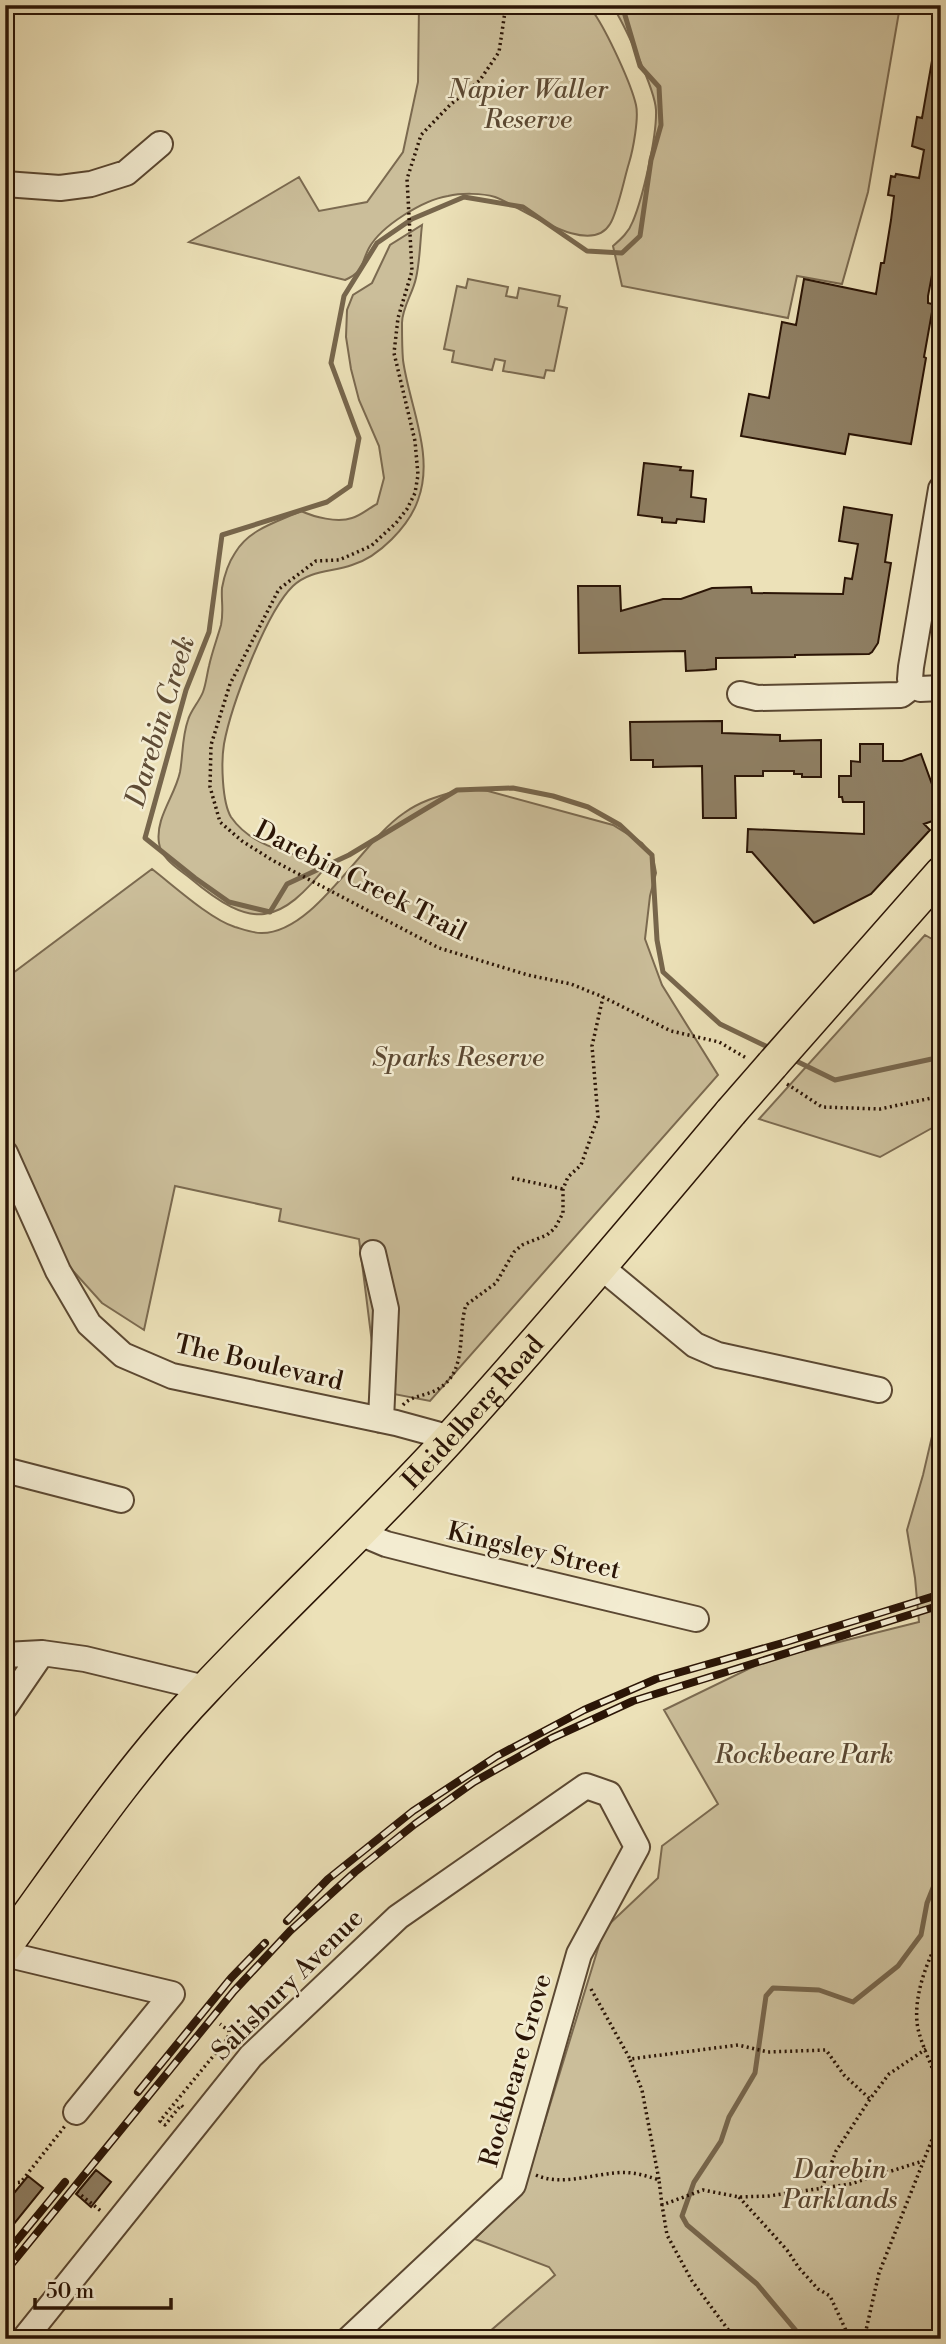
<svg xmlns="http://www.w3.org/2000/svg" width="946" height="2344" viewBox="0 0 946 2344" font-family="'Libre Bodoni',serif">
<style>
.green{fill:#cbbe9a;stroke:#7b6a50;stroke-width:2}
.lines{fill:none;stroke-linecap:round;stroke-linejoin:round}
.stream{stroke:#77664c;stroke-width:5}
.building{fill:#8f7f63;stroke:#2b1506;stroke-width:2}
.minor-casing{stroke:#5b4832;stroke-width:28}
.major-casing{stroke:#2b1506;stroke-width:35}
.path{stroke:#2b1506;stroke-width:3.5;stroke-dasharray:2 3.5;stroke-linecap:butt}
.minor{stroke:#f3ecd1;stroke-width:24}
.major{stroke:#ece1b8;stroke-width:32}
.rail-casing{stroke:#2b1506;stroke-width:8}
.rail{stroke:#f3ecd1;stroke-width:5;stroke-dasharray:16;stroke-linecap:butt}
.major-bridge-casing{stroke:#2b1506;stroke-width:35;stroke-linecap:butt}
.major-bridge{stroke:#ece1b8;stroke-width:32}
.labels{text-anchor:middle;stroke-width:5;stroke-linejoin:round;paint-order:stroke}
.park-label{font-size:26px;font-style:italic;fill:#5b4832;stroke:#f3ecd1}
.street-label{font-size:26px;fill:#2b1506;stroke:#f3ecd1}
.water-label{font-size:28px;font-style:italic;fill:#5e4b35;stroke:#f3ecd1}
</style>
<rect width="100%" height="100%" fill="#ece1b8"/>
<filter id="stains"><feTurbulence type="fractalNoise" baseFrequency=".00286" numOctaves="4"/><feColorMatrix values="0 0 0 0 .2 0 0 0 0 .09 0 0 0 0 .02 0 0 0 .5 -.17"/></filter>
<radialGradient id="worn" r=".72"><stop offset=".6" stop-color="#630" stop-opacity="0"/><stop offset="1" stop-color="#630" stop-opacity=".3"/></radialGradient>
<path class="green" d="M419,5H585L594,13C607,32 631,83 636,105C639,118 633,150 629,163C624,179 618,211 610,224C589,259 521,206 495,197C482,193 461,193 448,196C423,200 381,226 369,248C360,265 365,271 345,280L189,242L299,177L319,211L367,202L403,152L418,82Z
M612,5H897L899,12L868,192L842,284L797,276L788,318L622,286L613,246C621,239 629,232 633,221C643,197 657,136 656,110C655,89 624,24 612,5Z
M422,225C420,242 420,261 416,278C413,293 402,308 402,323C402,335 402,348 403,360C409,405 435,455 418,500C409,526 379,557 352,565C332,572 310,570 293,586C266,612 231,706 224,744C221,762 222,802 231,817C253,849 295,854 329,863C279,926 253,931 190,878C179,869 161,859 159,843C155,818 175,796 180,772C183,755 182,737 188,720C191,710 199,702 203,692C206,684 207,674 209,666C212,652 217,639 221,625C224,611 221,600 222,588C224,577 229,562 235,553C249,529 277,522 301,511C314,517 337,523 352,518C360,516 369,508 377,504L384,478L379,446L359,400L351,369L346,337L347,310L353,295L372,283L390,245Z
M468,279L508,287L506,296L517,298L519,288L560,296L558,306L567,308L554,371L546,370L544,378L503,371L505,361L495,359L492,370L452,362L454,351L444,349L457,286L466,288Z
M463,789L488,791L613,825L642,843L653,857L656,873L650,896L645,939L662,985L718,1075L430,1401L378,1391L359,1239L279,1221L281,1209L175,1186L144,1330L102,1303L66,1263L5,1124V979L152,869C174,886 210,919 235,927C242,929 253,933 261,933C314,934 361,842 404,813C422,800 443,795 463,789Z
M925,935L941,944V1123L880,1157L759,1119Z
M941,1398V2339H481L555,2275L549,2267L475,2239L525,2186L604,1929L658,1878L662,1846L718,1804L664,1710L767,1660L919,1622L915,1578L907,1530L923,1475Z"/>
<g class="lines">
<path class="stream" d="M622,5L640,66L659,87L661,125L651,160L640,236L622,253L587,251L523,207L464,197L412,219L377,243L344,296L331,363L359,438L350,486L327,502L222,535L209,632L186,690L145,838L195,878L229,902L270,912L287,884L349,855L457,790L513,788L553,796L588,807L620,825L652,855L657,940L663,972L720,1024L772,1049
M790,1058L835,1080L941,1057
M941,1516L937,1532L941,1544
M803,2339L757,2284L687,2225L682,2216L694,2182L721,2141L729,2117L755,2073L766,1996L773,1988L819,1990L853,2002L898,1966L921,1935L927,1903L941,1868"/>
</g>
<path class="building" d="M933,55L941,56V190L938,207H941V255L936,254L928,296V303L932,304V312L924,357L926,358L911,444L849,434L845,454L741,436L749,394L769,398L782,322L796,325L804,279L876,294L881,263H884L891,220L894,196L888,195L891,176L895,177L896,174L919,178L924,150L912,146L917,117L922,118Z
M644,463L681,467L680,470L693,471L691,497L706,499L704,522L677,519L676,523L662,522V518L638,515Z
M844,507L892,515L885,562L891,563L878,643L872,652L869,654L795,655V657L716,658V669L706,670L686,671L685,651L579,653L578,586H620L621,611L663,599H681L712,588L751,587L752,593L843,594L845,578L852,579L858,544L839,541Z
M722,721V733L780,735V741L821,740V777H802V774H794V771H763V776H735L736,818H703L702,766L653,767V760H631L630,722Z
M860,744H883V761H902L921,754L941,809V818L924,824L930,830L871,894L814,923L752,852H747L748,829L864,834V802H843L842,797H839V776H851V761L860,762Z
M96,2170L111,2182L91,2207L76,2194Z
M28,2176L43,2188L5,2235V2204Z"/>
<g class="lines">
<g class="minor-casing">
<path id="minor" d="M5,184L60,188L91,184L126,173L160,144
M913,686L910,679L911,667L941,489
M913,686L920,689L941,688
M740,694L757,698L901,695L913,686
M5,1153L58,1271L89,1324L123,1355L172,1376L396,1423L451,1438
M373,1253L386,1309L381,1420
M601,1267L695,1345L718,1355L879,1390
M5,1470L121,1500
M360,1533L386,1544L453,1561L696,1619
M5,1655L42,1653L85,1659L205,1688
M5,1707L42,1653
M5,1954L172,1994L76,2112
M24,2339L251,2056L398,1917L586,1786L609,1794L637,1847L579,1954L513,2185L349,2339"/>
</g>
<g class="major-casing">
<g id="major">
<path d="M772,1065L941,873"/>
<path id="s1" d="M5,1947C69,1859 130,1767 206,1688C286,1603 372,1524 451,1437C547,1331 639,1222 731,1112"/>
</g>
</g>
<path class="path" d="M506,5L499,52L480,80L450,105L421,135L407,179L412,271L398,318L394,353L415,441L418,475L415,493L407,509L396,523L371,546L339,560L316,561L279,589L230,684L211,745L210,787L220,822L242,841L272,860L439,948L528,975L571,984L603,997L671,1031L719,1042L748,1059
M787,1084L822,1107L880,1109L941,1096
M512,1178L563,1189
M403,1405C412,1395 427,1396 438,1389C468,1372 457,1333 466,1305L496,1283L514,1252L522,1245L547,1235L555,1228L563,1213V1189L568,1177L581,1165L598,1117L592,1046L603,997
M941,1935C927,1961 912,1998 918,2029C923,2049 934,2070 941,2090
M591,1989L630,2059L738,2045L768,2052L826,2050L844,2075L870,2099
M630,2060L642,2090L659,2180
M183,2107L181,2105L165,2125L160,2121L228,2038L229,2031L220,2024
M536,2175C560,2186 590,2175 615,2173C631,2171 644,2175 659,2180L662,2205
M7,2184L21,2182L65,2126
M822,2188L836,2151L870,2099L889,2074L926,2049
M77,2192L101,2211
M739,2197L787,2250L799,2268L818,2289L830,2296L850,2339
M735,2339L692,2281L667,2235L662,2205L703,2190L739,2197L769,2196L850,2184L923,2161
M864,2339L879,2273L941,2117"/>
<use href="#minor" class="minor"/>
<use href="#major" class="major"/>
<g class="rail-casing">
<path id="rail" d="M287,1921L328,1879L413,1811L497,1756L584,1710L656,1679L786,1642L941,1594
M138,2092L231,1978L265,1943
M5,2255L65,2182
M5,2272L234,1991L290,1931L355,1872L415,1824L474,1782L552,1738L633,1701L941,1605"/>
</g>
<use href="#rail" class="rail"/>
<g class="major-bridge-casing">
<path id="major-bridge" d="M731,1112L772,1065"/>
</g>
<use href="#major-bridge" class="major-bridge"/>
</g>
<g class="labels">
<g class="park-label">
<text x="528" y="98">Napier Waller<tspan x="528" dy="30">Reserve</tspan></text>
<text x="458" y="1066">Sparks Reserve</text>
<text x="804" y="1763">Rockbeare Park</text>
<text x="840" y="2178">Darebin<tspan x="840" dy="30">Parklands</tspan></text>
</g>
<g class="street-label">
<text transform="translate(361 880) rotate(27)" y="9">Darebin Creek Trail</text>
<text transform="translate(259 1362) rotate(13)" y="9">The Boulevard</text>
<text dy="9" stroke="none"><textPath href="#s1" startOffset="712">Heidelberg Road</textPath></text>
<text transform="translate(534 1550) rotate(13)" y="9">Kingsley Street</text>
<text transform="translate(287 1984) rotate(-45)" y="9">Salisbury Avenue</text>
<text transform="translate(515 2070) rotate(-74)" y="9">Rockbeare Grove</text>
</g>
<g class="water-label">
<text transform="translate(159 721) rotate(-73)" y="10">Darebin Creek</text>
</g>
</g>
<rect width="946" height="2344" fill="none" stroke="#ece1b8" stroke-width="28"/>
<rect x="7" y="7" width="932" height="2330" fill="none" stroke="#2b1506" stroke-width="3.5"/>
<rect x="14" y="14" width="918" height="2316" fill="none" stroke="#2b1506" stroke-width="2"/>
<path d="M35 2298v10h136v-10" fill="none" stroke="#2b1506" stroke-width="3.5"/>
<text x="46" y="2298" font-size="21" fill="#2b1506" stroke="#f3ecd1" stroke-width="5" paint-order="stroke">50 m</text>
<rect width="100%" height="100%" filter="url(#stains)"/>
<rect width="100%" height="100%" fill="url(#worn)"/>
</svg>
